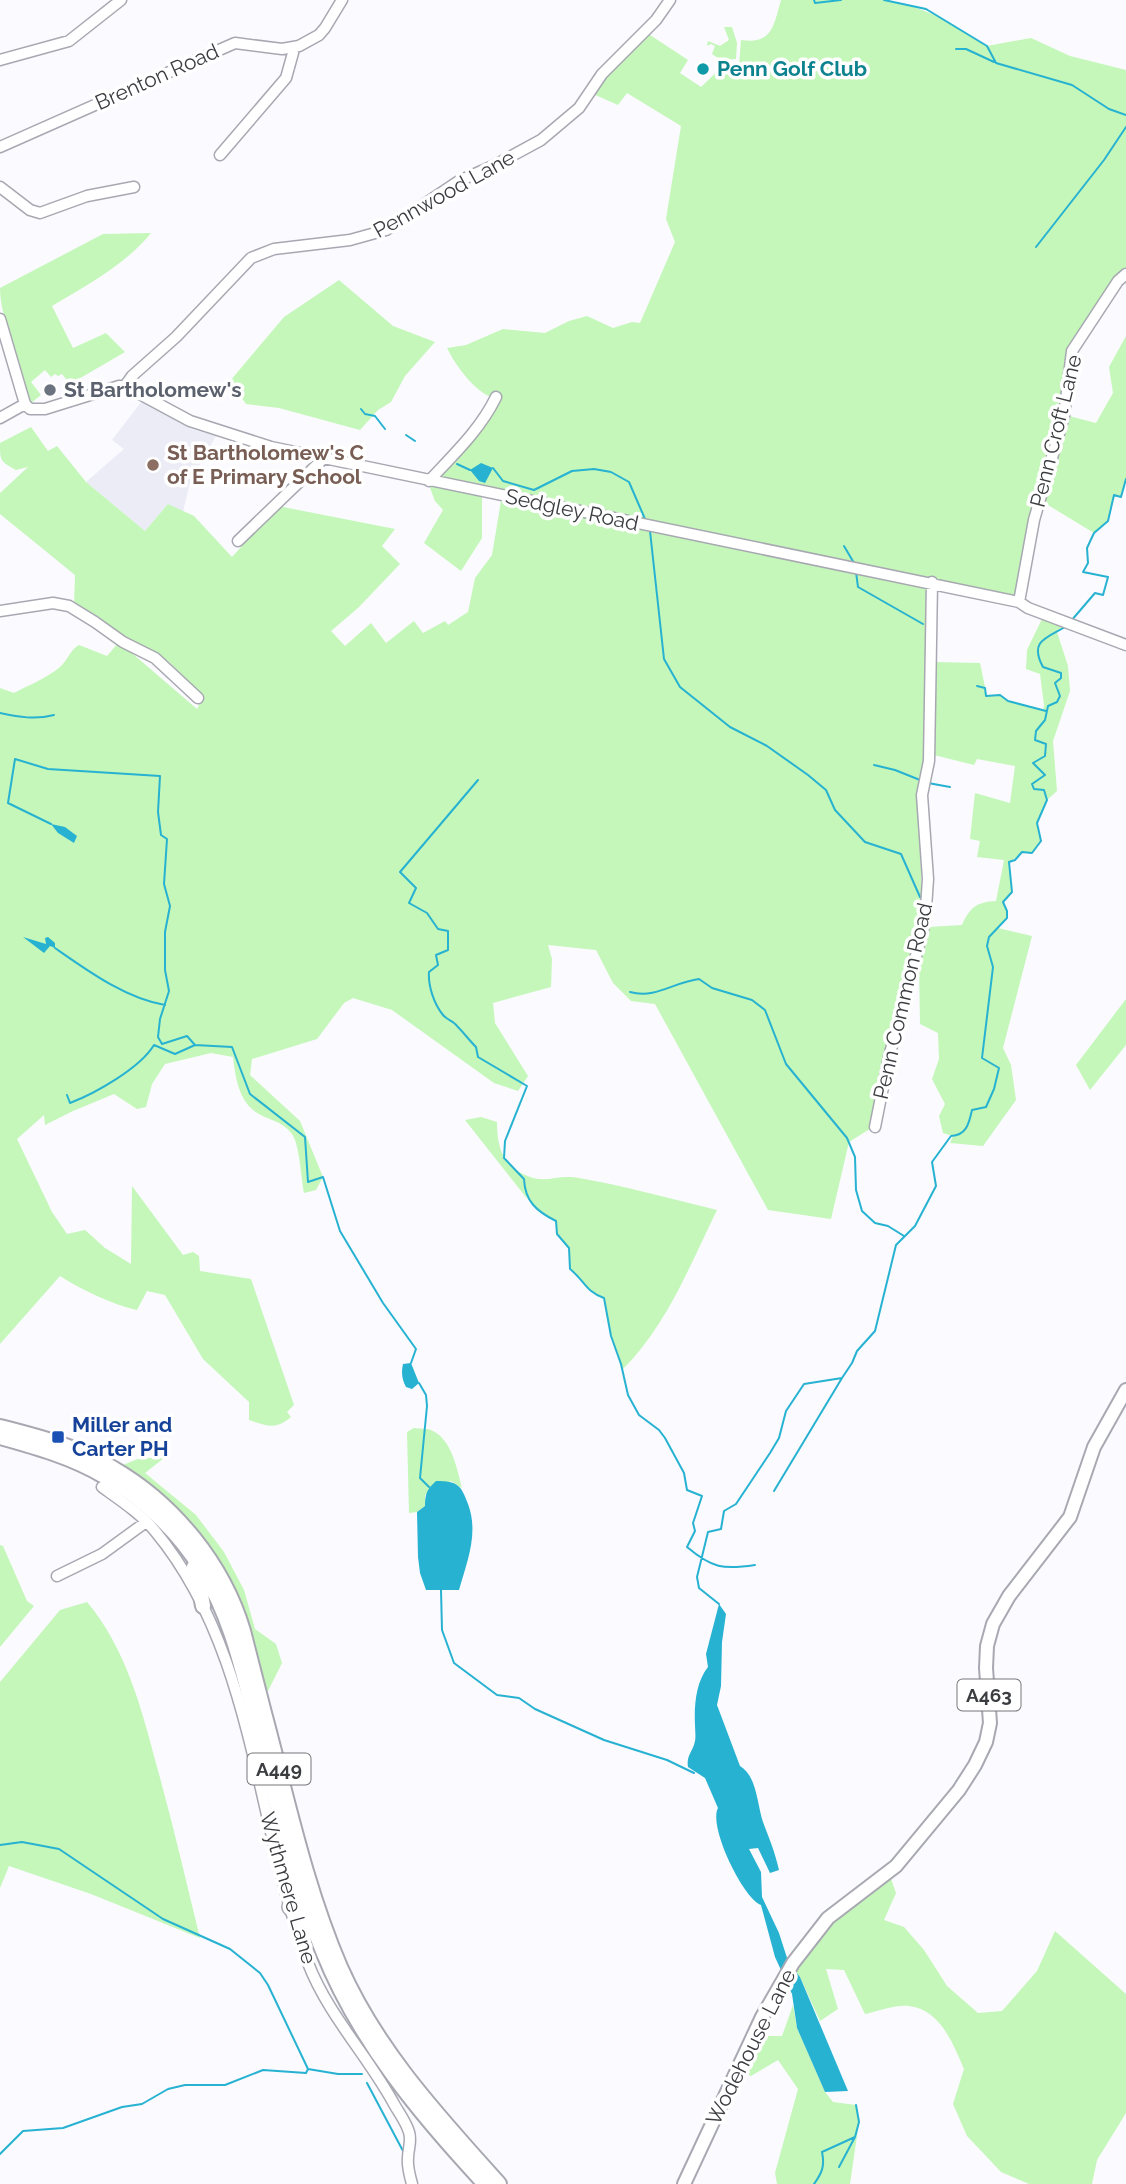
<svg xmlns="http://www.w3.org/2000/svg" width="1126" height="2184" viewBox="0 0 1126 2184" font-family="Raleway,sans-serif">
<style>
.built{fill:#ebecf6}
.green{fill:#c4f7b9}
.water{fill:#27b2d2}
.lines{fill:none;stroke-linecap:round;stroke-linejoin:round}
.stream{stroke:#27b2d2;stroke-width:2}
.minor-casing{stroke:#a8a8b2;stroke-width:13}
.major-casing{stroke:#a8a8b2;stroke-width:16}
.highway-casing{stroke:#a8a8b2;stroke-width:18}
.minor{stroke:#fff;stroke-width:10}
.major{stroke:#fff;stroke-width:12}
.highway{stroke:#fff;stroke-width:14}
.culture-dot{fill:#0f9aa8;stroke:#fff;stroke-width:2.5}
.worship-dot{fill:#6b7280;stroke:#fff;stroke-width:2.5}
.education-dot{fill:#8d6e63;stroke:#fff;stroke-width:2.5}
.transit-dot{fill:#1a4fb4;stroke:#fff;stroke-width:2.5}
.labels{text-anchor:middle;stroke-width:7;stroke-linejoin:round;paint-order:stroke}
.shield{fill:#fff;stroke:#76777a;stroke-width:2}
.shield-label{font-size:19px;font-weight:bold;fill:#3c3d41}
.culture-label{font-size:21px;font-weight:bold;fill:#0d838f;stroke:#fff;text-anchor:start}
.street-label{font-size:21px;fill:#3c3d41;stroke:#fff}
.worship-label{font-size:21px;font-weight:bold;fill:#5b616d;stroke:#fff;text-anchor:start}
.education-label{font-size:21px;font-weight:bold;fill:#785e54;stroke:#fff;text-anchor:start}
.transit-label{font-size:21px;font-weight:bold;fill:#164399;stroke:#fff;text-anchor:start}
</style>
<rect width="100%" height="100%" fill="#fafaff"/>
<path class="built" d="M142,401L191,429L216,436L190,482L183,512L168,504L145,531L86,482L124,449L112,440Z"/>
<path class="green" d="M781,0H884C926,6 952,24 987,46L1031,38L1070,56L1126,70V270L1118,277L1067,351L1061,414L1016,599L643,521L606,511L528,496L524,493L437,478L470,444L498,399C477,396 456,366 447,348L466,345L503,329L545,333L569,321L587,316L613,328L632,322L640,323L675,242L666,219L681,126L627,93L618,105L593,94L603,78L647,33L688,60L680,73L701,87L725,64L739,66L741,40C773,45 774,24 781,0Z
M724,27H732L737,43L736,59L721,60L712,54L715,46L711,44L707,46L708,41L720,46L729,40Z
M151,233C125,265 87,285 52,306L73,348L106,333L125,352L70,384L62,374L58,376L55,374L51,377L45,370L31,382L41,395L31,403C24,385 20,367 15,348C8,327 0,310 0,288L103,234Z
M339,280L393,326L435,342L405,376L391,402L378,410L360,430L279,408L246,404L230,381L284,317Z
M1126,336V479L1121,497L1114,496L1108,521L1094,533L1043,502L1069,416L1096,423L1113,393L1109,367Z
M31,427L48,451L57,446L86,482L145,531L168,504L194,516L232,557L278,506L395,529L382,546L400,564L358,608L331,631L345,646L371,623L386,643L414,621L423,633L445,621L448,625L468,612L475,578L492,555L501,501L927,586V756L918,791L923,922L873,1127L849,1142L831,1219L768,1210L655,1004L631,1001L613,983L596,950L548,945L552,959L551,987L493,1003L495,1023L528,1076L518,1091L494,1083L392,1010L353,998L344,1003L317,1039L252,1059L250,1075L300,1121L323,1177L316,1190L304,1193C301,1178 300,1146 292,1134C282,1119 263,1120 251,1108C238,1096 235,1074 233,1057L211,1053L165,1064L152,1084L146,1107L137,1109L114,1094L73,1111L45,1125L44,1115L17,1139L52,1212L67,1234L85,1230L105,1248L131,1264L132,1186L183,1255L193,1252L199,1256L200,1271L251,1279L294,1405L287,1412L291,1417C276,1430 267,1426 249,1420V1402L203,1359L165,1295L147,1291L137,1310C111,1304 82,1290 60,1276L0,1344V688L14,693C29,685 47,678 60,667C68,660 70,650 79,645L107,656L119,642L197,709L203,696L168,661L125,638L74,606L75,575L0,514V493L28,467L16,470C0,461 0,461 0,443Z
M429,485L482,496V538L461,571L424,543L443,510L435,501Z
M1042,619L1065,627L1057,632L1068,666L1070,691L1053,741L1057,791L1047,800L1037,823L1041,841L1032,853L1022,852L1009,863L1012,892L1003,902L1007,911V918L998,928L1032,936L1003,1048L1011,1065L1016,1100L983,1146L950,1143L953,1136L943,1133L939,1116L945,1104L932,1079L939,1059L938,1033L920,1024L919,965L929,927L962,925C970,907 977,902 996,901L1004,860L977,857L980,841L970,839L975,793L1010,803L1015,766L977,759L974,765L934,755V662L980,663L987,696L1000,695L1008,701L1043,711L1044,705L1040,674L1026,669L1027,650Z
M1126,999V1045L1090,1090L1076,1065Z
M481,1117L497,1122C497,1140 500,1160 516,1170C544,1188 553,1173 579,1178C625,1186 672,1199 717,1210C690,1265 666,1327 622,1370L611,1336L604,1298C585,1290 585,1281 570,1269L569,1248L557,1234L556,1221L541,1213L525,1196L465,1120Z
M414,1428C419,1429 427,1428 431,1430C452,1439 457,1469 462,1488L451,1481L425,1495V1506L417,1512L409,1513L407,1432Z
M140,1458H164L145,1473L196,1515L224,1552L244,1590L255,1629L276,1644L282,1663L268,1691L262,1684L247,1631L136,1477L123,1465Z
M0,1545L3,1546L27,1601L34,1606L0,1647Z
M87,1602C126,1648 142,1710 157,1767C173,1824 186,1881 200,1938L91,1894L9,1866L0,1888V1682L60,1610Z
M890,1876L896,1893L884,1920L904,1927L924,1950L947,1986L978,2013L1002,2011L1037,1971L1055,1931L1126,1994V2113L1097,2160L1092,2184H1029L1001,2172L967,2136L953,2104L964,2069C953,2044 941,2010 909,2006C896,2004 878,2011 865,2014L844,1970L826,1969L838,2009L820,2021L800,1977L795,1970L839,1916Z
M793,2005L797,2028L825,2092L833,2102L856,2105L859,2122L850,2184H777L775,2173L798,2089L778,2060L751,2076L745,2073L764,2036H782Z"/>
<path class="water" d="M481,463L493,468L485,483L479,481L470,470Z
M51,824L65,827L77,836L74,843L58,833Z
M23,937L46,944L45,938L48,937L55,943V948L50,946L44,953Z
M411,1363L419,1383L412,1389L406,1387C402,1379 401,1373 403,1364Z
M436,1481C458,1481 461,1485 468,1504C479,1533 467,1562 459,1590H426L420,1573L418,1557L417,1512L425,1506C425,1494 427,1489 436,1481Z
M719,1604L726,1614L722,1642L721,1686L717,1705L740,1766C757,1776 757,1804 763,1822C769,1838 775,1852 779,1870L770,1873L758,1848L749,1849L761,1872L762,1897L779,1933L788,1961L800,1977L848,2091L825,2092L797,2028L792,1994L775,1957L761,1905C743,1898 708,1826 718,1808L705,1778L688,1767C686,1755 693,1752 695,1741C696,1736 695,1730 695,1725C694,1705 696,1682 708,1667L706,1654Z"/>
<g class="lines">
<path class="stream" d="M814,0L815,3L841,0
M884,0L926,9L987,46L996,63L1072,85L1109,109L1126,115
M956,49H966L994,62
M1036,247L1104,160L1126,127
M361,409L365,414L375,416L385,429
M406,435L415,441
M457,464L470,470
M493,468L503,481L534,490L572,471L594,469L611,472L629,482L645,519
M650,531L664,659L680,687L730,727L767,746L808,775L826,790L835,810L865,842L901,854L920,897
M844,546L854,563
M856,572L858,587L923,624
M1071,621L1095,593L1103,595L1108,577L1083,572L1088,563L1087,548L1094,533L1108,521L1114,495L1121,497L1126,479
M977,686L985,688L986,696L1000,695L1008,701L1046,711
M0,713C19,717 35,720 54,715
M874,765L895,770L920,780
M478,780L400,872L416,888L409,903L427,913L438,929L448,931V950L436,955L438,965L429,972C428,986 434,1004 443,1015C447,1020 454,1021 457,1026C464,1033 469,1040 476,1047L478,1057L527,1086L505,1141L504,1158L524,1179C525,1201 536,1211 556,1221L557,1234L569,1248L570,1269C585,1281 585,1291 604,1298L611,1336L621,1364L628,1395L639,1415L659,1430L665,1438L684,1473L687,1490L702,1496L693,1523L695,1531L687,1547C712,1568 723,1570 755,1565
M928,783L950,787
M51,824L8,803L15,759L48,769L160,776L158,812L161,835L167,839L164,884L170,906L165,932V970L169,991L160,1019L158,1037L162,1044L187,1036L195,1045
M55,948C88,971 125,998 165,1005
M630,992C656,999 674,982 699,979L712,988L752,1000L765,1010L786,1064L847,1138L855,1157L856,1190L862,1211L875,1223L888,1226L904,1236
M67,1095L70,1103C96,1093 140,1068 154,1045L175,1054L195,1045L232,1047L250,1094L305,1137L308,1182L323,1177L340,1231L383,1303L416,1349L411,1363
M419,1383L426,1395L427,1406L420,1478L429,1487
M774,1491L842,1378
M441,1590L442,1630L454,1663L497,1695L519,1698L535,1709L604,1740L667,1760L694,1773
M719,1604L699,1588L697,1577L708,1532L721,1529L724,1511L736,1504L770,1453L779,1438L786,1411L804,1384L842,1378L852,1363L857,1351L875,1331L896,1245L915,1226L936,1186L932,1162L951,1136C967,1135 969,1123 972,1110L986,1107L994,1089L999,1068L982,1058L993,967L987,946L989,937L1007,918V911L1003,902L1012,892L1009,862L1015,860L1022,852L1032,853L1041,841L1037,823L1047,800L1044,790L1034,789L1032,784L1045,775L1033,763L1045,756L1046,744L1035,740L1036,731L1045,720L1048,706L1057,702L1060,696L1055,683L1061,678V673L1043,667C1029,641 1046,638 1065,627
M0,1845L22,1842L59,1849L163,1919L230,1949L260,1973L268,1985L308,2069L338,2074H362
M367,2083L403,2151
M0,2154L23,2131L63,2128L122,2107L142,2104L168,2089L185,2085H225L263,2070L306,2073L308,2069
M839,2167L855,2137
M814,2184C822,2173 825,2166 822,2152L855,2137L859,2122L856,2105"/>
<g class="minor-casing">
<path id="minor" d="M0,60L69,41L121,0
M0,147L235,43L282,49L299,46L319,35L325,28L342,0
M220,155L286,78L293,53L291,48
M0,187L30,210L40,213L87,196L134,187
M0,319L25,404L30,409H45L119,386H125
M125,386L190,421L271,447L1019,602L1028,608L1126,645
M125,386L132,376L176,337L251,258L274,249L350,240L386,230L459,181L495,165L541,140L579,108L602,74L656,20L670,0
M0,418L25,404
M429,481C453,455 480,430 496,397
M238,541L323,459
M1019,602L1034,520L1064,416L1072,351L1118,281L1126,274
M0,611L53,603L69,606L95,622L123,642L155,658L198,698
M875,1127L889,1057L925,922L928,879L922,795L929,761L932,582
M102,1487C120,1500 140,1513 155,1531C255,1651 255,1822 308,1963C328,2015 368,2056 394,2104C399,2113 406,2122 409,2132C412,2141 408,2149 408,2158C407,2167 410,2176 412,2184
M57,1576L102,1554L146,1522"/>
</g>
<g class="major-casing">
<path id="major" d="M684,2184L762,2017L793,1963L828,1918L896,1866L959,1790L975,1765L986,1742L990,1723L986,1668L987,1646L993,1624L1009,1596L1070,1517L1094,1447L1126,1390"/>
</g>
<g class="highway-casing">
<path id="highway" d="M0,1427C39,1437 79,1447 114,1469C174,1504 223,1564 243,1631C250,1658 257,1686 264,1713C287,1798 305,1886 340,1967C377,2051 439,2117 499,2184
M0,1437C36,1447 72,1457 104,1476C143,1498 178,1531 202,1570C230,1614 242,1668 255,1718C275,1796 292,1877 323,1951C359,2041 420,2114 485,2184
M194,1567L198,1578L203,1606
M290,1907L312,1932"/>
</g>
<use href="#minor" class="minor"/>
<use href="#major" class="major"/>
<use href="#highway" class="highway"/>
</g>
<circle class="culture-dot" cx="703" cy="69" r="7"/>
<circle class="worship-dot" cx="50" cy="390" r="7"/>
<circle class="education-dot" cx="153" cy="465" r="7"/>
<rect class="transit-dot" x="51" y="1430" width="14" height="14" rx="3.5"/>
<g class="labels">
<g class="shield">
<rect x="957.5" y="1679.5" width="63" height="31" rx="5"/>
<rect x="247.5" y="1753.5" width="63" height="31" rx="5"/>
</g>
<g class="shield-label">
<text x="989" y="1702">A463</text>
<text x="279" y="1776">A449</text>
</g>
<g class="culture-label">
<text x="717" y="76">Penn Golf Club</text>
</g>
<g class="street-label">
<text transform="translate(157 77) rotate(-24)" y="7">Brenton Road</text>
<text transform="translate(444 194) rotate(-29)" y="7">Pennwood Lane</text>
<text transform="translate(1056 431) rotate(-76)" y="7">Penn Croft Lane</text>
<text transform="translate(572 510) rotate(12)" y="7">Sedgley Road</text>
<text transform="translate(903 1001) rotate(-77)" y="7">Penn Common Road</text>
<text transform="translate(288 1888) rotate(74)" y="7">Wythmere Lane</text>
<text transform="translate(751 2047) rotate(-63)" y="7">Wodehouse Lane</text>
</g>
<g class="worship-label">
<text x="64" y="397">St Bartholomew's</text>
</g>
<g class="education-label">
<text x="167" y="460">St Bartholomew's C<tspan x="167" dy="24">of E Primary School</tspan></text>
</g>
<g class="transit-label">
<text x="72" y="1432">Miller and<tspan x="72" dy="24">Carter PH</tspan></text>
</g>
</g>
</svg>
